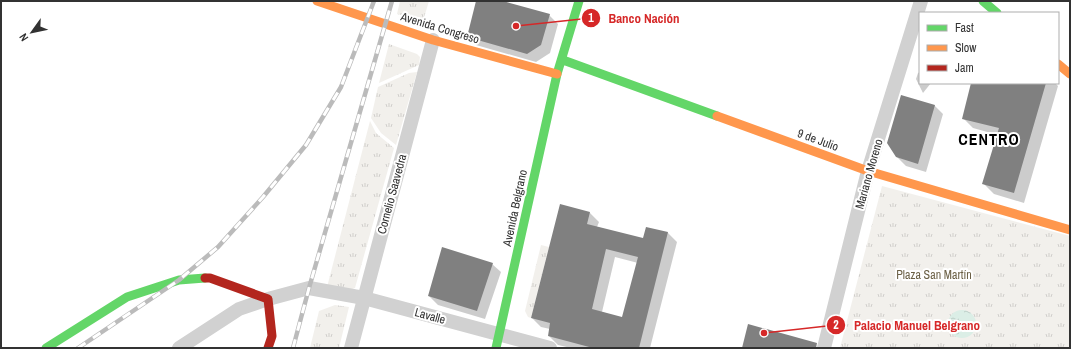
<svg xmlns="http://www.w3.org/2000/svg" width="1071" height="349" viewBox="0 0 1071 349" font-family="'Archivo Narrow',sans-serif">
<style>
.grass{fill:url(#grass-tufts)}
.water{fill:url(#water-ripples)}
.shadow{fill:#0003;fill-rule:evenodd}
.building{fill:#808080;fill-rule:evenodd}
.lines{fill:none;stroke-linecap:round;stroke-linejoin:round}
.street{stroke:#d1d1d1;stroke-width:14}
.fast{stroke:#63d668;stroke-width:9}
.slow{stroke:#ff974d;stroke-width:9}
.jam{stroke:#b3261e;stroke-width:9}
.rail-casing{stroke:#bbb;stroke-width:4.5}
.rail{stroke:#fff;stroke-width:3;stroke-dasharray:9;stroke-linecap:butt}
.labels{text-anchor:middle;stroke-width:4;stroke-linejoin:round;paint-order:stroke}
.street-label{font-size:12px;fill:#323232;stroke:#fff}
.park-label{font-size:12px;fill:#6a5f44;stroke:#fff}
.district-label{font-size:16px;font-weight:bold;letter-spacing:1px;fill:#000;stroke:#fff}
.leader{fill:none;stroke:#d62828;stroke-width:1.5}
.callout-dot{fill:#d62828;stroke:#fff;stroke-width:1.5}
.mark-label{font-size:12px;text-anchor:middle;font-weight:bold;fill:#fff}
.callout-label{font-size:13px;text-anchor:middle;font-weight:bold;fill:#d62828;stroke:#fff;stroke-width:4;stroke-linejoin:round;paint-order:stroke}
</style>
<defs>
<pattern id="grass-tufts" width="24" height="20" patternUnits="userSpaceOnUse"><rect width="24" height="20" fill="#f2f0ec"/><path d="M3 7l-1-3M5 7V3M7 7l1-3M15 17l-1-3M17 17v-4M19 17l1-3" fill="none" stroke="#d0cecb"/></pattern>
<pattern id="water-ripples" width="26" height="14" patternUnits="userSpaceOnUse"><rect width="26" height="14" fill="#dbeee6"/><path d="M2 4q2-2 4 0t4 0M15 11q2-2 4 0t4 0" fill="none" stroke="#bccdc6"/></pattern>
</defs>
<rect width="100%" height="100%" fill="#fff"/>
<path class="grass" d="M400,1H429L423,21L397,14Z
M389,44L417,54L420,57L419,65L379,83Z
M417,72L396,145L381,133L371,118L378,87L409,73Z
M370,121L376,133L394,148L355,288L333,296L326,291Z
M882,186L1070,236V348H840Z
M541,245L549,247L531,318L528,317L525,311Z
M335,305L349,307L339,348H310L319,311Z"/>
<path class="water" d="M948 324a14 14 0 1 1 28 0a14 14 0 1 1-28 0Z"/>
<path class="shadow" d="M477,1H500L549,15L558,24L550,53L536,62L476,45L468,36Z
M920,72V83H931L923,93L916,79L918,73Z
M972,83H1055L1058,86L1024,203L994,194L984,184L998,135L973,128L963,118Z
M934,105L943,114L926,172L906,166L897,157Z
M561,205L590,213L599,222L597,227L644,240L647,228L668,233L677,242L650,348H571L558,345L549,336L550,329L541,327L532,318ZM615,257L638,263L623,319L602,312Z
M492,264L501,272L485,319L438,305L429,296Z"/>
<path class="building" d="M476,1H503L550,14L541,45L527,54L467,37Z
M971,83H1046L1014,193L982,184L999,128L962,119Z
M901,95L935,105L918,164L896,157L887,143Z
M560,204L590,212L587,224L643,238L646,227L668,232L639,348H593L548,336L550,323L531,318ZM606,249L638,257L622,317L592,309Z
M442,247L493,263L477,311L428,296Z
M748,324L817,343L816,348H742Z"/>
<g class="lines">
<path class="street" d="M179,348L239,309L268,299L309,288L364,298L550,348
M351,348L433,40
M824,348L868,171L921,1"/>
<path class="fast" d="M983,1L997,13
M563,60L717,116
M46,348L127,297L179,280L205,278
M496,348L557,74L579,1"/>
<path class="slow" d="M317,1L433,40L557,74
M1058,64L1070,74
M717,116L868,171L1070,230"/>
<path class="jam" d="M205,278H210L268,299L272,336L268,348"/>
<g class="rail-casing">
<path id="rail" d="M78,348L179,280L218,247L263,197L306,145L341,87L374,1
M293,348L309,288L392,1"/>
</g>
<use href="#rail" class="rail"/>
</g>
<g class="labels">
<g class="street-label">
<text transform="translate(440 28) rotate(17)" y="4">Avenida Congreso</text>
<text transform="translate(818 140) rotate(20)" y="4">9 de Julio</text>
<text transform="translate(869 174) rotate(-74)" y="4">Mariano Moreno</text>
<text transform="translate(392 194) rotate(-75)" y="4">Cornelio Saavedra</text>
<text transform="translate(515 208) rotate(-78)" y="4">Avenida Belgrano</text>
<text transform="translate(430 316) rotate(15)" y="4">Lavalle</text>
</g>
<g class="park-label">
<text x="934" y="279">Plaza San Martín</text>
</g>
<g class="district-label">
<text x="989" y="145">CENTRO</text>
</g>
</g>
<path class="leader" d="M516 26L591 18M764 333L836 325"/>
<g class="callout-dot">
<circle cx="516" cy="26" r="4"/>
<circle cx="764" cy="333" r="4"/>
<circle cx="591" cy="18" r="10"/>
<circle cx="836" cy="325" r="10"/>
</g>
<g class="mark-label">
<text x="591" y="22">1</text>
<text x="836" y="329">2</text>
</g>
<g class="callout-label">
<text x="644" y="23">Banco Nación</text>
<text x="917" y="330">Palacio Manuel Belgrano</text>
</g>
<rect width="1071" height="349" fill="none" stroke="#323232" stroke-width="4"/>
<rect x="919" y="12" width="140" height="72" fill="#ffffff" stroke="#adadad"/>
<rect x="927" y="25" width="20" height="6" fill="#63d668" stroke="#adadad"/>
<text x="955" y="32" font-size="12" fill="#323232">Fast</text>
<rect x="927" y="45" width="20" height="6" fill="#ff974d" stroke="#adadad"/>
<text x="955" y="52" font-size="12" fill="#323232">Slow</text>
<rect x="927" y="65" width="20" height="6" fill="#b3261e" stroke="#adadad"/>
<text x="955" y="72" font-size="12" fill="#323232">Jam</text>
<g transform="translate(32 32) rotate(237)" stroke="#ffffff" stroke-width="3" paint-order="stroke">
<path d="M0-3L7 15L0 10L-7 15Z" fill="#323232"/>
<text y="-6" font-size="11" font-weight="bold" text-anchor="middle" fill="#323232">N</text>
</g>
</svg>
